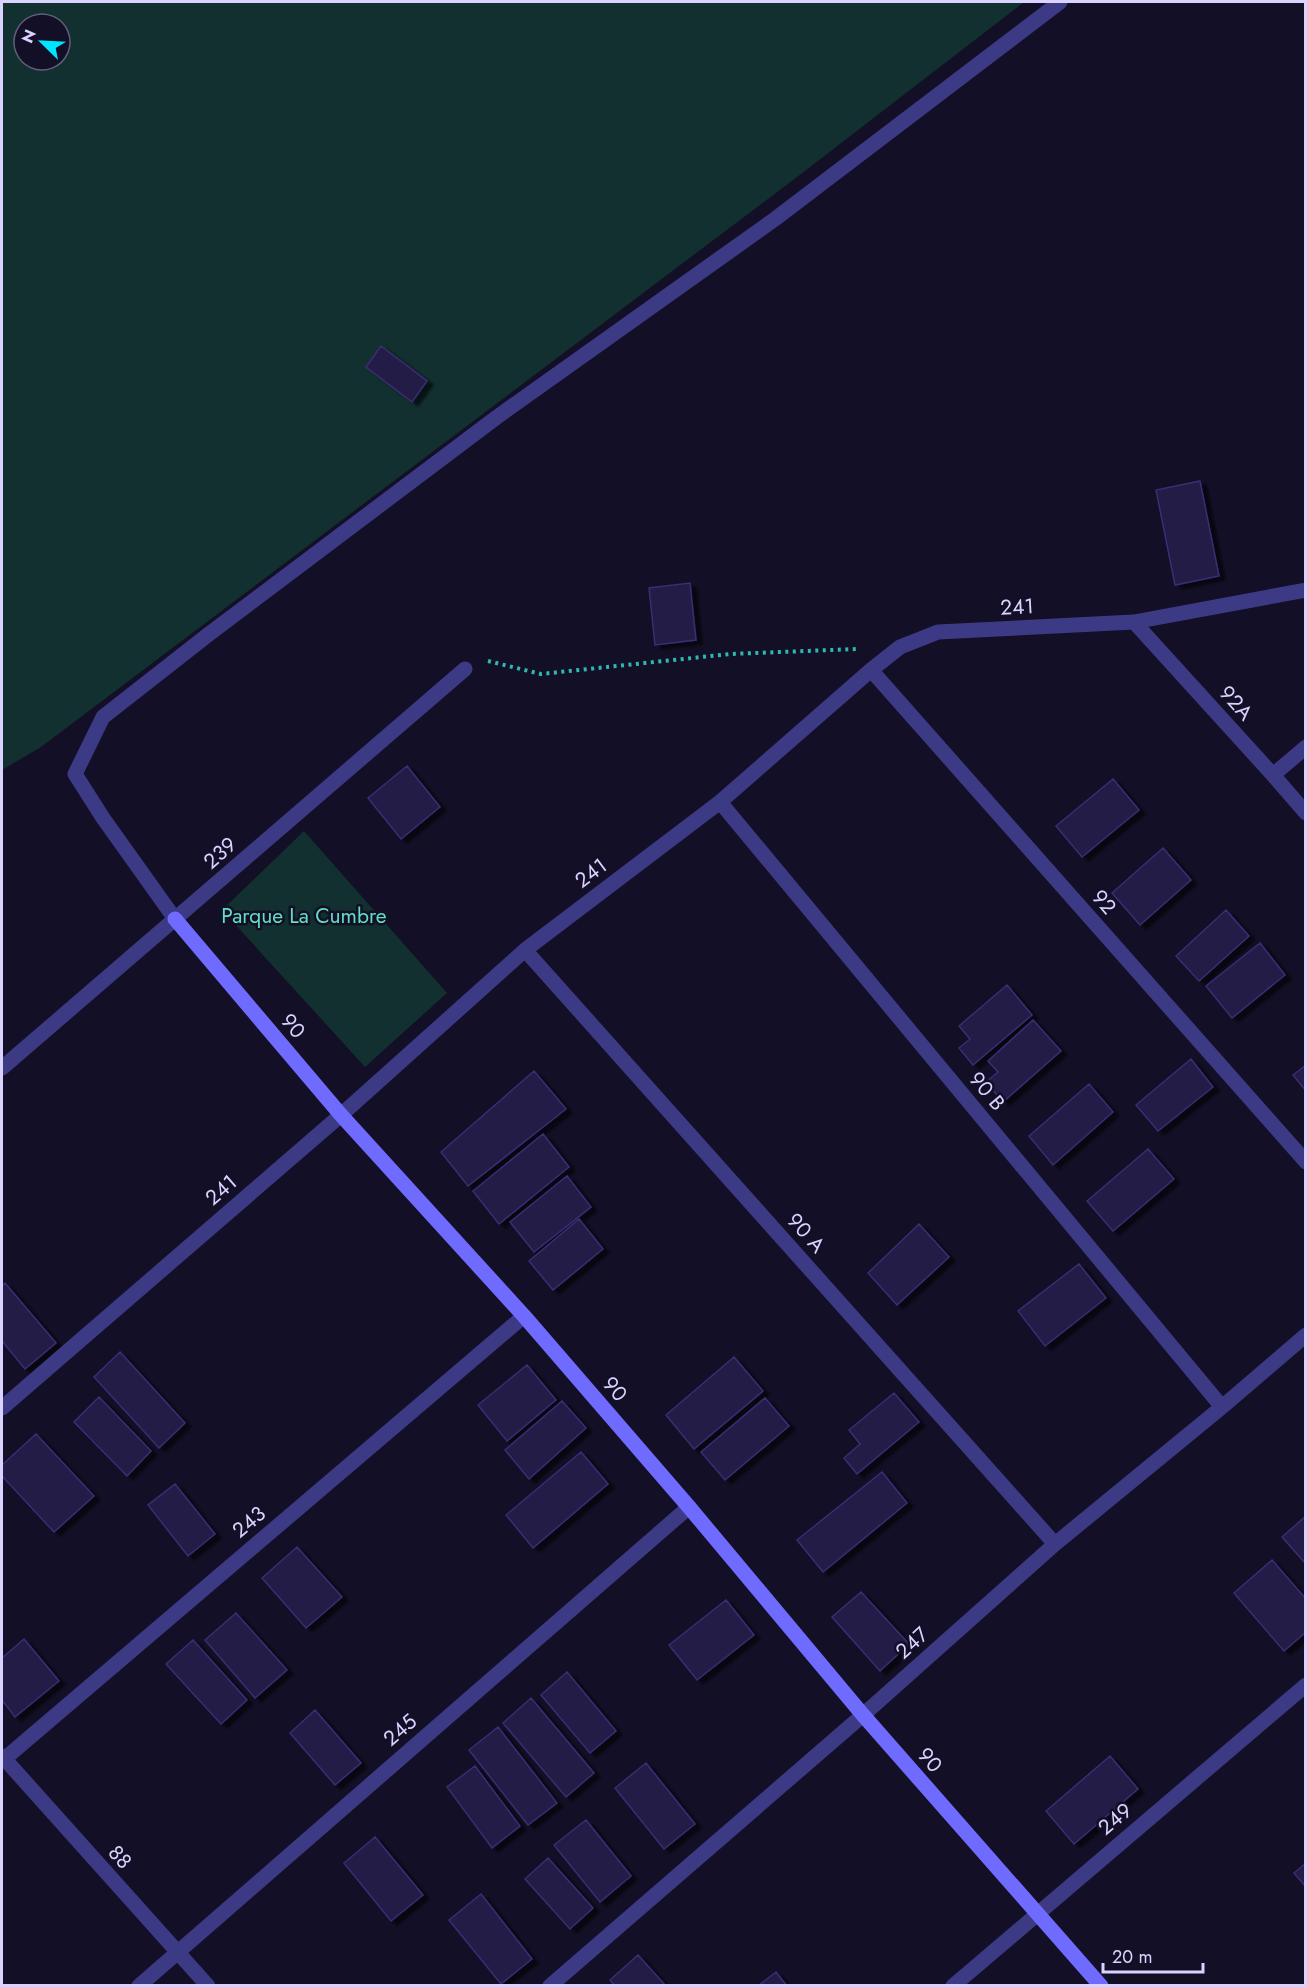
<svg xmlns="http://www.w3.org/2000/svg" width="1307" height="1987" viewBox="0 0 1307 1987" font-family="Jost,sans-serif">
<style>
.green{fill:#12302f;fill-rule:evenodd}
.building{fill:#241b47;stroke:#3b2d73;stroke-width:1.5;filter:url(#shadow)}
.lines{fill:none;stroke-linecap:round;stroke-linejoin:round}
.path{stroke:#2fb8b0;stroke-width:4;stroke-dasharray:3 4.5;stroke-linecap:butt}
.street{stroke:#3d3a85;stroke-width:15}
.secondary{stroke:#6f6bff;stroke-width:15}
.labels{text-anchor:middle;stroke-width:5;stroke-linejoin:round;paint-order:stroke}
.street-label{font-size:21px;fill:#d9d4ff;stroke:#130f26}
.park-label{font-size:21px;fill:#5fe0c0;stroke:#130f26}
</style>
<defs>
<filter id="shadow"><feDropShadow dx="6" dy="4" stdDeviation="1.5" flood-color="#0009"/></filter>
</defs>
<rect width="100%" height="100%" fill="#130f26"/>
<path class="green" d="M2,2H1024L801,174L41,747L2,770ZM24,24H60V60H24Z
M304,831L447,993L365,1067L222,910Z"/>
<path class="building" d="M381,346L427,381L412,402L366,367Z
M1200,481L1219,576L1175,585L1156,490Z
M690,583L696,640L655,645L649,588Z
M407,766L440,807L401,839L368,798Z
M1113,779L1139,810L1082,857L1056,826Z
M1163,848L1191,880L1140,925L1112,893Z
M1226,910L1249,936L1199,981L1176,956Z
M1260,943L1285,975L1232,1018L1206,986Z
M1007,985L1032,1015L973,1065L959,1048L970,1039L959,1026Z
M1033,1020L1061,1051L1003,1102L986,1082L998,1072L988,1061Z
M1191,1059L1213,1087L1158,1131L1136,1105Z
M1306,1065V1091L1293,1075Z
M534,1071L566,1109L468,1186L441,1152Z
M1089,1084L1113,1112L1053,1165L1029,1136Z
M543,1134L569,1167L499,1224L473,1191Z
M1148,1149L1174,1179L1113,1231L1087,1201Z
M567,1176L591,1207L534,1252L510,1222Z
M579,1219L603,1249L553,1290L529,1261Z
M919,1224L949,1257L897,1305L868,1273Z
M1079,1264L1106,1298L1045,1346L1018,1311Z
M5,1283L56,1343L25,1369L2,1341V1286Z
M120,1352L185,1423L159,1448L94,1377Z
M734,1357L763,1391L694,1449L666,1415Z
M527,1365L556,1400L507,1441L478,1405Z
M894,1393L919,1422L857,1474L844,1458L860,1444L849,1430Z
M99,1397L151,1451L127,1476L74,1422Z
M765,1398L789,1426L725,1480L701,1452Z
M562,1401L586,1428L529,1479L505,1450Z
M36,1434L94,1496L54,1532L2,1476V1465Z
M581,1452L608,1484L533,1548L506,1515Z
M882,1472L907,1503L823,1572L797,1540Z
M175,1484L215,1534L188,1556L148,1505Z
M1306,1516V1564L1282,1537Z
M297,1547L342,1597L306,1628L262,1578Z
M1272,1560L1306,1599V1632L1284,1651L1234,1593Z
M861,1592L909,1644L880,1671L832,1617Z
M726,1600L754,1635L697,1680L669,1645Z
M236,1613L287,1670L255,1698L205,1640Z
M24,1639L59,1681L15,1717L2,1700V1658Z
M193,1640L247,1700L221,1724L166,1664Z
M567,1672L616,1731L590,1753L541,1695Z
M531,1698L594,1773L566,1797L503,1723Z
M315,1710L361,1763L335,1785L290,1733Z
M498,1727L557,1803L528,1825L469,1750Z
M1110,1756L1138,1789L1074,1844L1046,1811Z
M646,1763L695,1824L664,1849L615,1788Z
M475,1766L520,1826L492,1848L447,1787Z
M586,1820L631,1876L600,1902L554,1845Z
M375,1837L423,1895L391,1921L344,1863Z
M548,1858L593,1908L570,1929L525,1879Z
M1306,1863V1887L1294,1873Z
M481,1894L532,1959L501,1984L449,1920Z
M638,1955L666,1986H615L610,1980Z
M776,1972L787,1986H758Z"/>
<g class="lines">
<path class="path" d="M488,661L541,674L730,654L856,649"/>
<path class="street" d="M1134,622L1273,775L1306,813
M871,670L1306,1162
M1273,775L1306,747
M720,802L1222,1407
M175,919L103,818L75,774L103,717L209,634L497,417L775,219L1060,2
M525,950L1055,1544
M2,1068L465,669
M2,1408L341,1115L525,950L720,802L871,670L900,647L938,632L1134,622L1306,590
M2,1756L208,1986
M2,1761L524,1316
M139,1986L689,1507
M550,1986L863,1715L1055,1544L1222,1407L1306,1335
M953,1986L1306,1685"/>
<path class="secondary" d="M175,919L341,1115L524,1316L689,1507L863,1715L1101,1986"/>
</g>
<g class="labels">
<g class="street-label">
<text transform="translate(1017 607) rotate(-3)" y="7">241</text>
<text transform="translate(1236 703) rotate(48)" y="7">92A</text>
<text transform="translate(220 853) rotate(-41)" y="7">239</text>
<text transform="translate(591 873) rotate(-37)" y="7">241</text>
<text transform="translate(1104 902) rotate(49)" y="7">92</text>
<text transform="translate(293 1026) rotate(50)" y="7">90</text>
<text transform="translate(987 1091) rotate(50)" y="7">90 B</text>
<text transform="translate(221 1190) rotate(-41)" y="7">241</text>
<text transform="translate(806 1233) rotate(48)" y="7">90 A</text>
<text transform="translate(615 1389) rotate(49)" y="7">90</text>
<text transform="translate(249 1522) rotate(-40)" y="7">243</text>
<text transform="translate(912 1643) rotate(-42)" y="7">247</text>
<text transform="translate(400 1730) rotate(-41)" y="7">245</text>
<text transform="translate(930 1760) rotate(49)" y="7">90</text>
<text transform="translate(1115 1819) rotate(-40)" y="7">249</text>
<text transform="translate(120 1857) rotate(48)" y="7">88</text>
</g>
<g class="park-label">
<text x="304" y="923">Parque La Cumbre</text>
</g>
</g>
<rect width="1307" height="1987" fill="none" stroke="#d9d4ff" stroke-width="6"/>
<g transform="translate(42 42) rotate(294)"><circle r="28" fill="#130f26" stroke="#625e7d" stroke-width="1.5"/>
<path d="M0-4.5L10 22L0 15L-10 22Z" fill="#00e5ff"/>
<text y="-9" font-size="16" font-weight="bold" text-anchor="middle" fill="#d9d4ff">N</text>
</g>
<path d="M1103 1963v9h100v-9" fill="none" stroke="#d9d4ff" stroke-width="3"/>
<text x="1112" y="1963" font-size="18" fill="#d9d4ff" stroke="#130f26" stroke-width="4.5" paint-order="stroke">20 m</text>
</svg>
